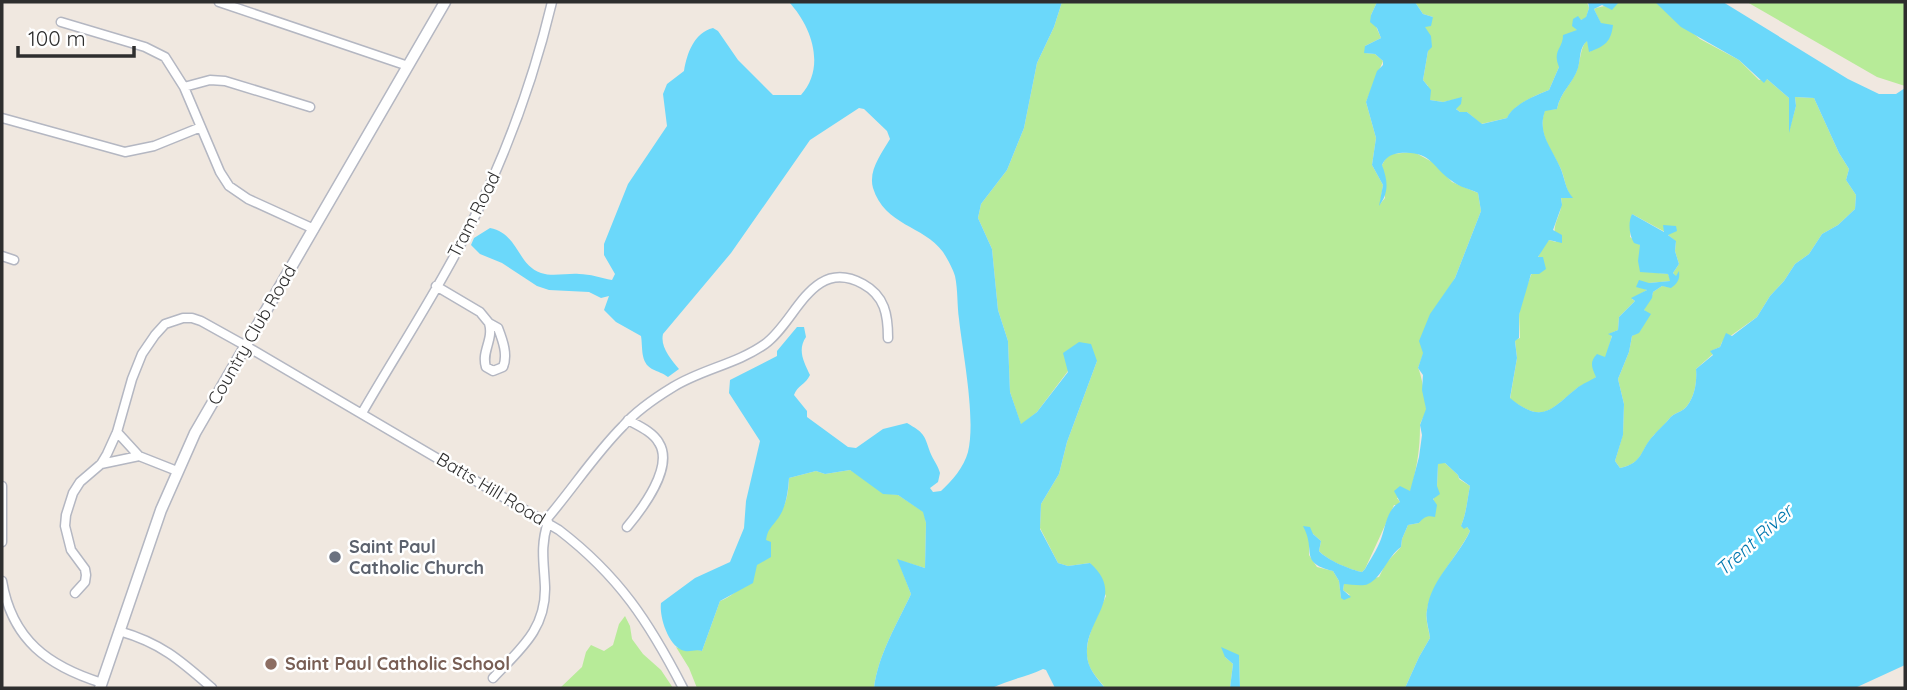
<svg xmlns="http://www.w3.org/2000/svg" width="1907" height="690" viewBox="0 0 1907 690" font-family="Quicksand,sans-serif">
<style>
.green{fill:#b7eb98}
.water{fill:#6bd8fa}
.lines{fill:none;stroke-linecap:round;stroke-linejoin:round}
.minor-casing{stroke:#b4b7c2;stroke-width:11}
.tertiary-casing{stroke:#b4b7c2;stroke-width:13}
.minor{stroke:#fff;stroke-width:8}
.tertiary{stroke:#fff;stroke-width:10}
.worship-dot{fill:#6b7280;stroke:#fff;stroke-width:2.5}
.education-dot{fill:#8d6e63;stroke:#fff;stroke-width:2.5}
.labels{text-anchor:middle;stroke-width:5;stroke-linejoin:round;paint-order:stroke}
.street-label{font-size:18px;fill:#2e2e2e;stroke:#fff}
.worship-label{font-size:18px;font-weight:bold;fill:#5b616d;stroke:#fff;text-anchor:start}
.education-label{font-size:18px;font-weight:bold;fill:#785e54;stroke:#fff;text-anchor:start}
.water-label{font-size:19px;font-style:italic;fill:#0178af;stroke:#fff}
</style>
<rect width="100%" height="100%" fill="#f0e8e0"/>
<path class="green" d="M1062,2H1377L1371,15L1381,38L1365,46V53L1375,54L1383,61L1366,102L1376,138L1372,165L1383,185L1380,204L1385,198L1382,165L1386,158L1391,154L1414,152L1434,163L1452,182L1478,193L1481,211L1455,278L1445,295L1418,368C1421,372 1427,405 1426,411C1425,416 1420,421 1420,426C1420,450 1417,464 1412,487L1410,492L1397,498L1400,502L1398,505H1394C1385,526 1375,547 1365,569L1362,572C1350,570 1327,560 1319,551L1321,541L1313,534L1309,537V555L1317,567L1333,571L1339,581L1341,598L1350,595L1343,590L1344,584L1379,577L1386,563L1401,547L1402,539L1408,525L1419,523L1423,517L1429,515L1437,487L1438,463H1445L1458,475L1459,479L1470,486C1467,500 1467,511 1461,526L1467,527L1470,531C1456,559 1433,579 1427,610C1425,619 1429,630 1430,638L1419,657L1405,688H1240L1239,655L1225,657L1233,664L1230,688H1105C1100,681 1092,673 1089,665C1081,644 1098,615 1106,596L1090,563L1068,566L1058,563L1040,528L1041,504L1059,474L1067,442L1097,361L1068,371L1037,412L1021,425L1010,392L1008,341L998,310L992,249L978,218L981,204L1007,170L1024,128L1037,63L1054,27Z
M1415,2H1587L1589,8L1586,18L1581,20L1575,28L1578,30L1563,41L1559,67L1549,90C1536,95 1513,105 1507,118L1481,124L1467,112H1460L1455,108L1462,98L1443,102L1430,100L1428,86L1423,80L1428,51L1424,27L1433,17L1423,14Z
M1619,2L1657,3L1700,39L1739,60L1759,80L1767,79L1789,98V131L1796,106L1795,97L1814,98L1839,153L1849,169L1846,180L1856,195L1855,209L1838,225L1822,234L1809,254L1795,264L1784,281L1770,296L1757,317L1722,342L1720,347L1711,351L1713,354L1696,369C1697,381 1695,396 1687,406C1683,412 1673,413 1669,419C1664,425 1660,429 1654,435C1640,450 1644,463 1620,468L1615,461L1623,434L1624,404L1618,379L1629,352L1632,336C1642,331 1644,323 1647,313L1644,310C1645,303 1652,300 1653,292L1662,286L1671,287L1679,272L1676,277L1673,273L1679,264L1675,251L1676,242L1665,232L1632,214L1630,237L1640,245L1649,272L1668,274L1671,281L1649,283L1641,287L1647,290L1632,299L1635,301L1619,317L1618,330L1609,334L1612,335C1609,347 1604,368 1596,377C1591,383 1582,384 1576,389C1550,410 1544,424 1510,399L1517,358L1515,340L1520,338L1519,315L1522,298L1543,245L1549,240L1556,242C1550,221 1564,216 1561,197L1572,198C1565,189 1565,177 1560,167C1550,147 1537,133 1545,110L1557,109C1560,92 1574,82 1578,67C1581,57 1580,49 1587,40L1590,52L1601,24L1594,9C1602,5 1612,7 1619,2Z
M1747,2H1905V86L1877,77Z
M850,470L891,494L898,495L924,512L926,523L925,568L898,560L911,594C897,624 878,655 874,688H697L689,668L676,647C687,652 692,648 702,651L720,601C741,594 756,567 763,547C765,541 766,532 770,527C784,508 788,503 789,478L816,471L825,474Z
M625,616L630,626L632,639L643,654L661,670L673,688H560L582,667L586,652L591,645L604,651L613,645L619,624Z"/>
<path class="water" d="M789,2H1062L1054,27L1037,63L1024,128L1007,170L981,204L978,218L992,249L998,310L1008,341L1010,392L1021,424L1037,412L1068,372L1063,353L1079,342L1091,344L1097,361L1067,442L1059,474L1041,504L1040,529L1058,563L1068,566L1090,563C1127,596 1085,619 1087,654C1087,668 1097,678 1105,688H1055L1046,670L1043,669C1026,677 1008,680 992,688H874C878,655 897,624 911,594L897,559L925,568L926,523L923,512L898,495L883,494L850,470L825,474L816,471L789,478C788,493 786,509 776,521C770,529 768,529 766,540L771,542V557L757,565L753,583L720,601L702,651C695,649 691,652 685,651C669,648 659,617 661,603L695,578L730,562L744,528L746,501L760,441L729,393L730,380L777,356V351L797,327H804L806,337C797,350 804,362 810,375C806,384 797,386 794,395L807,411V417L848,447L856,448L883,429L907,423C924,433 924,434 930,452C933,460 938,465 940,473L938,482L930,488L933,492L941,491C952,481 964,467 968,452C976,418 963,355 959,319C957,305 958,290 955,276C953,269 947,258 943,252C923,225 885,226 873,188C868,170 882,153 890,139L887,131L864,109L859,108L810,140L731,253L663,334C660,347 671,359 679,369L668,377C663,373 658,372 652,369C640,362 643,348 641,336L616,322L604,310L609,296L601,298L589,292L549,290L537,286L502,263L480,254L471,245L474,238L490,228C519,234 517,265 541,273C552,277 568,273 579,274C590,274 601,278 612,280L615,274L604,255V244L628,184L667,126L663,94L667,84L684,71C687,53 694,33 713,28L718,31L738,60L773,95H801C826,67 812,27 789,2Z
M1377,2H1415L1423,14L1433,17L1431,26L1425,27L1431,36L1432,47L1428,51L1423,80L1431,90L1430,100L1443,102L1462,97L1461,104L1456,109L1460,112H1467L1482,124L1507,118C1512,105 1536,95 1549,90L1559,67C1552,50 1563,49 1563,35L1577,30L1572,26L1573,19L1578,16L1581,20L1586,17L1589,8L1588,2H1619L1612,10L1602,5L1594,9L1601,23L1613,25C1611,42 1605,46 1589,52L1587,41C1579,48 1581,57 1578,68C1574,82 1560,92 1557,109L1545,111C1537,133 1551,147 1560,167C1565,178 1565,189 1573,198H1561L1562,205L1553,230L1562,235V243L1549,240L1538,257H1543L1546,269L1539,274H1531L1519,315V338L1515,341L1517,358L1510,398C1543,425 1551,409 1577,388C1582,384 1590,381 1596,377C1592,368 1589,362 1597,354L1605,357L1612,336L1608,334L1618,330L1619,317L1635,301L1631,298L1647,290L1636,287L1639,280L1649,283L1670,281L1668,274L1640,272L1638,261L1640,245L1634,243C1629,235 1628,222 1632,214L1664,232L1663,225L1676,226L1677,231L1668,235L1676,241L1675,251L1679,264L1673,273L1676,276L1679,271C1680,279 1678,283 1671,288L1662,286L1653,292L1652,298L1644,310L1651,314L1639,333L1632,336L1629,352L1618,379L1624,404L1623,435L1615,461L1620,468C1644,463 1640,449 1654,435C1660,428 1663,426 1669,419C1673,413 1683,412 1687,406C1695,396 1697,381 1696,369L1713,355L1710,351L1720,347L1726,333L1732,336L1757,317L1770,296L1784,281L1795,264L1809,254L1822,234L1838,225L1855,209L1856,195L1846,180L1849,169L1839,153L1814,98L1795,97L1796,106L1789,133V98L1767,79L1764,83L1739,60L1681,27L1655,2H1723L1848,79L1879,94H1896L1905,88V665L1855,688H1405L1419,657L1430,638C1429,629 1425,619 1427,610C1431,579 1457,559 1470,531L1467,527L1464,529L1461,526C1467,511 1467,500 1470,486L1459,478L1458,475L1445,463L1438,464L1437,486L1440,494L1433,499L1437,505L1435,517C1427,515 1424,517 1419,523L1408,525L1402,539L1401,547C1387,557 1382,578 1368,584C1362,587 1350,584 1344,584L1343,590L1351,597L1344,600L1341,598L1339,581L1333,571C1298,562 1317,552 1303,526L1310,527L1313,534L1321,541L1319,551C1327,560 1351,570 1362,572L1365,569C1370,560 1377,550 1381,539C1386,525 1387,509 1400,502L1394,491L1400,486L1410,491L1419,457L1422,435L1420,425L1426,409L1422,390L1423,375L1418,368L1423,353L1419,341L1430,314L1455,278L1481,211L1478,193C1470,189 1459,187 1452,181C1431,166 1431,150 1399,153C1390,155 1386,157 1382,165C1388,181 1389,193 1379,206L1383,185L1372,165L1376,138L1366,102L1377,71L1383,65V61L1375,54L1364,53L1365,46L1381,38L1377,28L1370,22L1371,15Z
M1221,647L1239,655L1240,688H1230L1233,664L1225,657Z"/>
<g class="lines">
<g class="minor-casing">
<path id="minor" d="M219,2L408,66
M61,22L145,47L165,57L184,87L220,172L229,186L248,199L314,229
M184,87L210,80L225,81L310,107
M2,118L125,152L154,146L201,127
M2,256L14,260
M436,286L480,312L489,323L498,328C503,341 508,355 503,367L493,371L486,367C481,351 494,340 489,323
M362,413C397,352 436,294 467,232C505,158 533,82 552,2
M117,432L139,456
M101,464L139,456L177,471
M2,486V542
M545,521C572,490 594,455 623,426C637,410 655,398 673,387C702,369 737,364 765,344C796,322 812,256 863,284C885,296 888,315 888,338
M627,527C642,509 674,467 659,443C653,432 639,426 628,420
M2,581C12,640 48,666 102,683
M75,593L85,582L86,575L85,569L71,550L65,526L66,515L73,493L80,482L101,464L107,454L117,432L132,379L142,354L155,335L165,324L183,318H192L201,321L246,346L559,530C619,576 649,622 683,688
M119,631C161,643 180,660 212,688
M493,678C519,650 546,630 545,587C544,562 540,547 548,522"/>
</g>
<g class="tertiary-casing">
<path id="tertiary" d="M100,688L161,510L195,433L445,2"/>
</g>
<use href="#minor" class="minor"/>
<use href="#tertiary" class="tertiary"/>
</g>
<circle class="worship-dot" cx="335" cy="557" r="7"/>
<circle class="education-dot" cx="271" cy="664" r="7"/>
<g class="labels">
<g class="street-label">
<text transform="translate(474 215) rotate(-63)" y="6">Tram Road</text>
<text transform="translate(252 335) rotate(-60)" y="6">Country Club Road</text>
<text transform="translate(491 489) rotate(31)" y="6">Batts Hill Road</text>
</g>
<g class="worship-label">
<text x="349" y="553">Saint Paul<tspan x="349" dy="21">Catholic Church</tspan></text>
</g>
<g class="education-label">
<text x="285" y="670">Saint Paul Catholic School</text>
</g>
<g class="water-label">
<text transform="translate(1754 540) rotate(-42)" y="7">Trent River</text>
</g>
</g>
<rect width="1907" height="690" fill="none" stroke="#2e2e2e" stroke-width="7"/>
<path d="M18 46v10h116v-10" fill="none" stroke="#2e2e2e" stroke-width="3.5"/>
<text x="28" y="46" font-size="21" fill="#2e2e2e" stroke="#ffffff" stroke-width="5" paint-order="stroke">100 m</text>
</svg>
